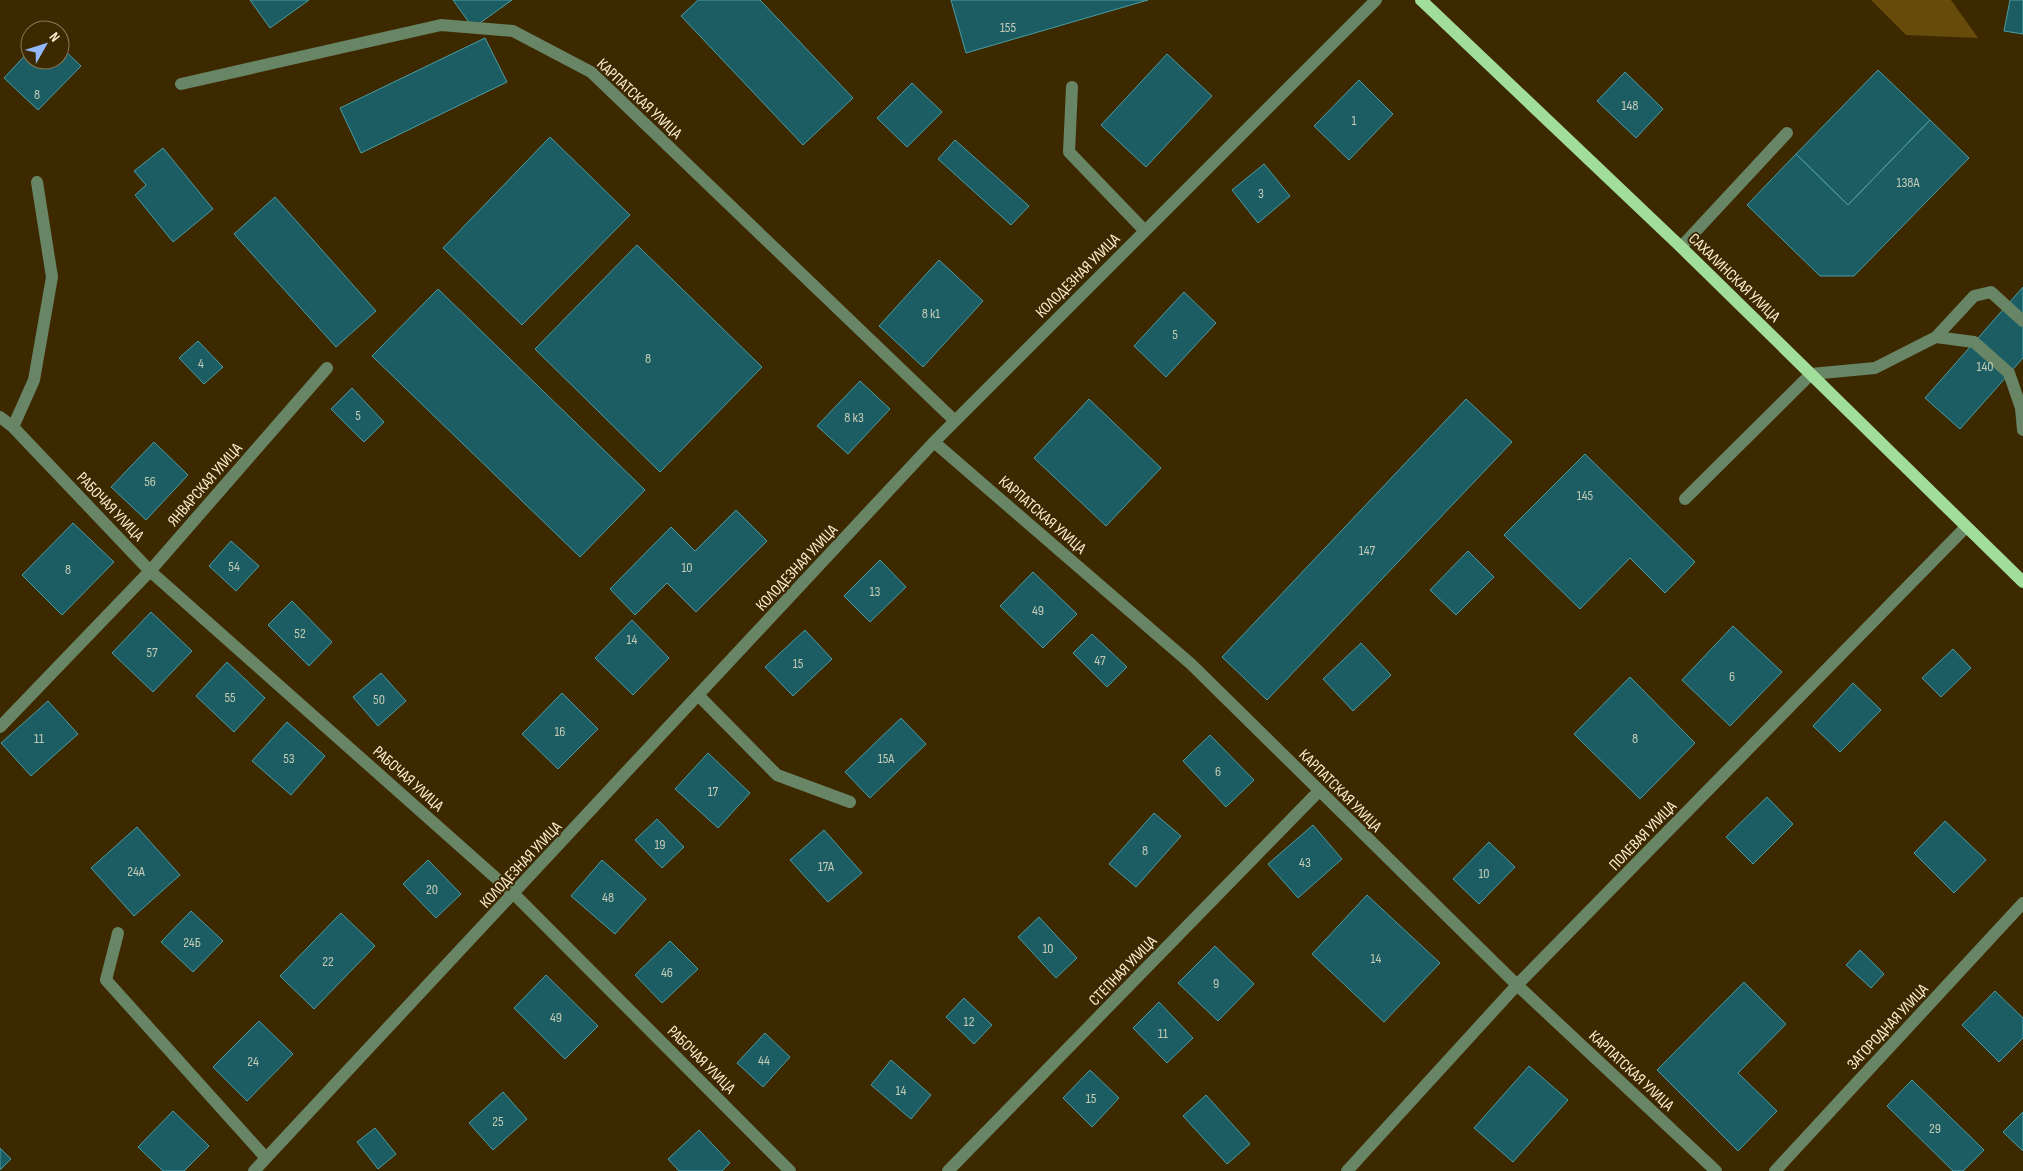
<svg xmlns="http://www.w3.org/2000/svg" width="2023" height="1171" viewBox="0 0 2023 1171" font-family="'Sofia Sans Condensed',sans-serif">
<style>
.green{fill:#674b0a}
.building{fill:#1b5d62;stroke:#4a9da4}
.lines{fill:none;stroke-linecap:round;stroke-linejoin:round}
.minor{stroke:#688566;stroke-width:12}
.major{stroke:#a1de9c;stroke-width:12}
.labels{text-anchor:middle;stroke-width:4;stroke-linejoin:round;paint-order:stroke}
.number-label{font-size:14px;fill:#c4cab6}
.street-label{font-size:16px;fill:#fdeed2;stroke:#3d2900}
</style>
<rect width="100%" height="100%" fill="#3d2900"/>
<path class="green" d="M1871,0H1951L1978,38L1906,35Z"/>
<path class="building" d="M250,0H309L270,28Z
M453,0H512L473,28Z
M698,0H760L853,98L803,145L681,16Z
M951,0H1148L966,53Z
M2010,0H2023V34L2004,31Z
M485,38L507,82L361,153L340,108Z
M60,46L81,66L38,110L4,78L30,50V60H60Z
M1167,54L1212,96L1146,167L1101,125Z
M1878,70L1930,120L1848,205L1796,154Z
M1625,72L1663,109L1636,138L1597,101Z
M1359,80L1393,114L1349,160L1314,126Z
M912,83L942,112L907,147L877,118Z
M1930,120L1969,158L1854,276H1820L1747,205L1796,154L1848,205Z
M550,137L630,215L522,325L443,248Z
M955,140L1029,206L1011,225L938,159Z
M163,148L213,209L173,242L135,195L146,185L134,171Z
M1264,164L1290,196L1258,223L1232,190Z
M275,197L376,311L336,347L234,234Z
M637,245L762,367L660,472L535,349Z
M939,260L983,301L923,367L879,326Z
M2023,287V358L1960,429L1925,398Z
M438,289L645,490L580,557L372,356Z
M1184,292L1216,323L1166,377L1134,346Z
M198,341L223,367L204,384L179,358Z
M860,381L890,409L848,454L817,426Z
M352,388L384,422L364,442L331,409Z
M1089,399L1161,468L1106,526L1034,458Z
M1466,399L1512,442L1267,700L1222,657Z
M154,442L188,475L146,520L111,487Z
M1585,454L1695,562L1665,593L1630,558L1580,609L1504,535Z
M736,510L767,541L696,612L667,583L635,615L610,589L671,527L695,551Z
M73,523L114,562L62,615L22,575Z
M231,541L259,566L236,591L209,566Z
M1468,551L1494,577L1456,615L1430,590Z
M880,560L906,587L870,622L844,596Z
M1033,572L1077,614L1043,648L1000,606Z
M292,601L332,642L309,666L268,625Z
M151,612L192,651L153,692L112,653Z
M632,620L669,658L633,695L595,658Z
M1733,626L1782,672L1730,726L1682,680Z
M805,630L832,659L793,696L765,667Z
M1092,634L1127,667L1107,687L1073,653Z
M1361,643L1391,675L1353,711L1323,679Z
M1953,649L1971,668L1941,697L1922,678Z
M227,662L265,698L234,732L196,696Z
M381,673L406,701L378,726L353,697Z
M1630,677L1695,743L1640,799L1574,734Z
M1853,683L1881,710L1840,752L1813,726Z
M562,693L598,729L558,769L522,734Z
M48,701L78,734L31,776L1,743Z
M901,718L926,744L870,798L845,772Z
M287,722L325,756L291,795L252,761Z
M1210,735L1254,780L1226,807L1183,761Z
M708,753L750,793L718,828L675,789Z
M1767,797L1793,824L1753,864L1726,837Z
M1154,813L1181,836L1136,887L1109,864Z
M657,819L684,847L662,868L635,840Z
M1945,821L1986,860L1954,893L1914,853Z
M1313,825L1342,859L1298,898L1268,864Z
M137,827L180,875L134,916L91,868Z
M824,830L862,873L828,902L790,860Z
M1489,842L1515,867L1479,904L1453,879Z
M428,860L461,894L436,918L403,884Z
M602,860L646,899L615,934L571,896Z
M1367,895L1440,963L1384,1022L1312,954Z
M191,911L223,941L193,972L161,942Z
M341,913L375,946L314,1009L280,976Z
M1039,917L1077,958L1056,978L1018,937Z
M670,941L698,969L662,1003L635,975Z
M1215,946L1254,984L1218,1021L1178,983Z
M1860,950L1884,974L1871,988L1846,965Z
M546,975L598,1026L565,1059L514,1008Z
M1744,982L1786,1024L1738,1073L1777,1111L1738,1151L1657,1070Z
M1995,991L2023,1018V1038L1999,1062L1962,1025Z
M964,998L992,1025L974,1044L946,1017Z
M1159,1002L1193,1038L1167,1063L1133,1028Z
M259,1021L293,1054L247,1101L213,1067Z
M765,1033L790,1057L763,1087L737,1063Z
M891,1060L931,1095L911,1119L871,1085Z
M1529,1066L1568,1100L1513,1162L1474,1128Z
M1090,1070L1119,1098L1092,1127L1063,1098Z
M1912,1080L1984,1150L1963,1171H1953L1887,1106Z
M503,1092L527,1119L493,1150L469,1123Z
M1206,1095L1250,1144L1227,1164L1183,1116Z
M173,1111L209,1146L184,1171H163L138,1147Z
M2023,1112V1151L2003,1132Z
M375,1128L396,1154L378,1169L357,1142Z
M699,1130L730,1163L722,1171H679L668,1159Z
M0,1148L11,1159L0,1170Z"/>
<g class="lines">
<path class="minor" d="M181,84L441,25L513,31L591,72L955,421
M1072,87L1069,152L1145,231
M1681,247L1787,133
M1936,337L1974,296L1991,292L2023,321
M0,417L13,427L150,571L514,894L790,1171
M13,427L34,380L52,277L37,182
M934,442L1191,664L1517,985L1716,1171
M1685,499L1811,374L1875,368L1936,337L1974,342L2009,373L2021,408L2023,430
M699,696L777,775L850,802
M0,727L150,571L327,368
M118,933L106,980L266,1158
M254,1171L934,442L1376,0
M948,1171L1319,791
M1347,1171L1517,985L1966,527
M1775,1171L2023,903"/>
<path class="major" d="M1421,0L1681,247L2023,582"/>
</g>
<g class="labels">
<g class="number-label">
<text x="1008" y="32">155</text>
<text x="37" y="99">8</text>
<text x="1630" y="110">148</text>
<text x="1354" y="125">1</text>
<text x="1908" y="187">138А</text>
<text x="1261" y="198">3</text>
<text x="931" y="318">8 к1</text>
<text x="1175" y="339">5</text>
<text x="648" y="363">8</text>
<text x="201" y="368">4</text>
<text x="1985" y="371">140</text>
<text x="358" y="420">5</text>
<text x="854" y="422">8 к3</text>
<text x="150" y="486">56</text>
<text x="1585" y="500">145</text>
<text x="1367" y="555">147</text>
<text x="234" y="571">54</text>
<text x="687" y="572">10</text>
<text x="68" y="574">8</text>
<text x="875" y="596">13</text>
<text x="1038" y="615">49</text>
<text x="300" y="638">52</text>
<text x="632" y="644">14</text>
<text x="152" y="657">57</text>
<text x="1100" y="665">47</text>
<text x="798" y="668">15</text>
<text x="1732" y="681">6</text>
<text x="230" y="702">55</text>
<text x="379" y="704">50</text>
<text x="560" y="736">16</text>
<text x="39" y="743">11</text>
<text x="1635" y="743">8</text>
<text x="289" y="763">53</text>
<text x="886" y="763">15А</text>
<text x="1218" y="776">6</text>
<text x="713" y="796">17</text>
<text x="660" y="849">19</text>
<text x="1145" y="855">8</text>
<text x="1305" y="867">43</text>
<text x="826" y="871">17А</text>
<text x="136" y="876">24А</text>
<text x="1484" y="878">10</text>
<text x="432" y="894">20</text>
<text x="608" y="902">48</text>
<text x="192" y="947">24Б</text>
<text x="1048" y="953">10</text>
<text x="1376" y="963">14</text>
<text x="328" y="966">22</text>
<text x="667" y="977">46</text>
<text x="1216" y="988">9</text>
<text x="556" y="1022">49</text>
<text x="969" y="1026">12</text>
<text x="1163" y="1038">11</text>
<text x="764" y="1065">44</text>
<text x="253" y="1066">24</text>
<text x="901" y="1095">14</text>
<text x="1091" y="1103">15</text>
<text x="498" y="1126">25</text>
<text x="1935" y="1133">29</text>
</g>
<g class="street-label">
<text transform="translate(640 98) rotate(43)" y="6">КАРПАТСКАЯ УЛИЦА</text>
<text transform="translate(1077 275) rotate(-45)" y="6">КОЛОДЕЗНАЯ УЛИЦА</text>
<text transform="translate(1735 277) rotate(44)" y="6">САХАЛИНСКАЯ УЛИЦА</text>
<text transform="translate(204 484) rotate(-49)" y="6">ЯНВАРСКАЯ УЛИЦА</text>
<text transform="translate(111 506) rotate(46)" y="6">РАБОЧАЯ УЛИЦА</text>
<text transform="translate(1043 514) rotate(41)" y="6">КАРПАТСКАЯ УЛИЦА</text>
<text transform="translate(796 567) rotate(-47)" y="6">КОЛОДЕЗНАЯ УЛИЦА</text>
<text transform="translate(409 778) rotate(42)" y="6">РАБОЧАЯ УЛИЦА</text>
<text transform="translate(1341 790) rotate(45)" y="6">КАРПАТСКАЯ УЛИЦА</text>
<text transform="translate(1642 835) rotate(-46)" y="6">ПОЛЕВАЯ УЛИЦА</text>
<text transform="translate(520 864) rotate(-47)" y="6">КОЛОДЕЗНАЯ УЛИЦА</text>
<text transform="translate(1122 970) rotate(-46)" y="6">СТЕПНАЯ УЛИЦА</text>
<text transform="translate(1887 1026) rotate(-47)" y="6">ЗАГОРОДНАЯ УЛИЦА</text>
<text transform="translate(702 1059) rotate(45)" y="6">РАБОЧАЯ УЛИЦА</text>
<text transform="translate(1632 1070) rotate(43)" y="6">КАРПАТСКАЯ УЛИЦА</text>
</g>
</g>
<g transform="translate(45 45) rotate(51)"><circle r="24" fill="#3d2900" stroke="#8a7854"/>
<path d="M0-4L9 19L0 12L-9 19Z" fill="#92b7fd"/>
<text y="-8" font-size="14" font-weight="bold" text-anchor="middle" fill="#fdeed2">N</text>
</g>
</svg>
